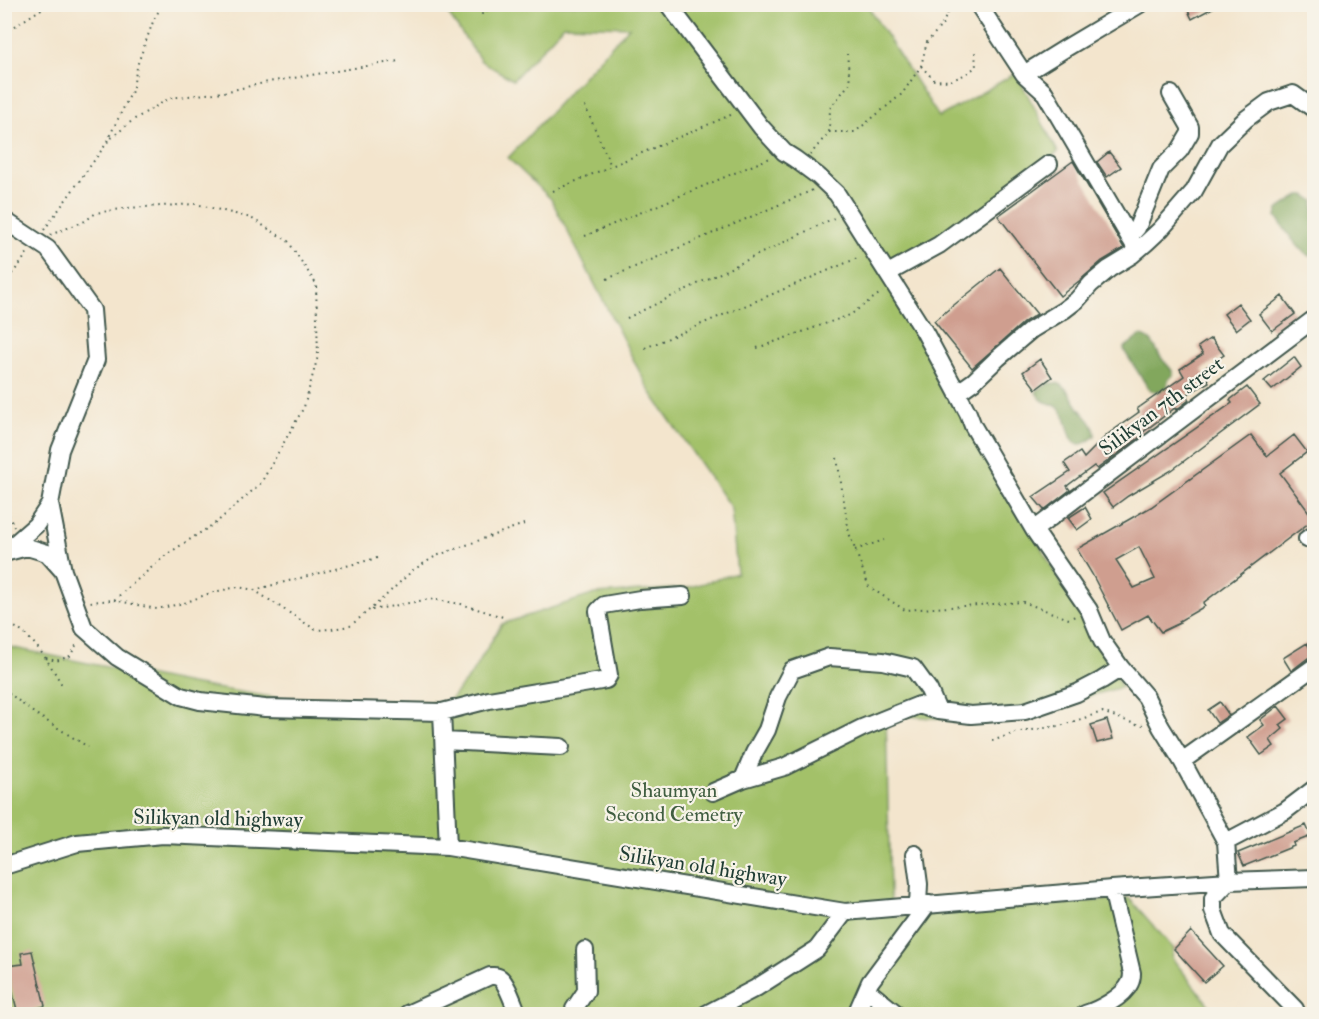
<svg xmlns="http://www.w3.org/2000/svg" width="1319" height="1019" viewBox="0 0 1319 1019" font-family="'IM FELL Double Pica',serif">
<style>
.green{fill:#a3c169;stroke:#617f4e;stroke-width:1.5}
.forest{fill:#82a75d;stroke:#507248;stroke-width:1.5}
.building{fill:#cf9e8f;fill-rule:evenodd}
.lines{fill:none;stroke-linecap:round;stroke-linejoin:round}
.minor-casing{stroke:#3f564b;stroke-width:20}
.path{stroke:#3f564b;stroke-width:2;stroke-dasharray:1.5 4.5;stroke-linecap:butt}
.minor{stroke:#fff;stroke-width:16}
.labels{text-anchor:middle;stroke-width:4.5;stroke-linejoin:round;paint-order:stroke}
.street-label{font-size:21px;fill:#1f3d34;stroke:#f7f3e8}
.park-label{font-size:21px;fill:#405e41;stroke:#f7f3e8}
</style>
<rect width="100%" height="100%" fill="#f7f3e8"/>
<filter id="ink" filterUnits="userSpaceOnUse"><feTurbulence type="fractalNoise" baseFrequency=".0167" numOctaves="2"/><feDisplacementMap in="SourceGraphic" scale="12" xChannelSelector="R" yChannelSelector="G"/><feConvolveMatrix kernelMatrix="1 2 1 2 8 2 1 2 1" color-interpolation-filters="sRGB"/></filter>
<filter id="wash" filterUnits="userSpaceOnUse"><feTurbulence type="fractalNoise" baseFrequency=".008" numOctaves="4" result="noise"/><feDisplacementMap in="SourceGraphic" scale="24" xChannelSelector="R" yChannelSelector="G"/><feGaussianBlur stdDeviation="1.35" result="paint"/><feColorMatrix in="noise" values="0 0 0 0 0 0 0 0 0 0 0 0 0 0 0 0 0 1.4 0 .05"/><feComposite in="paint" operator="in"/></filter>
<g filter="url(#wash)">
<rect width="100%" height="100%" fill="#f3e5cd"/>
<path class="green" d="M442,5H867L939,117L1016,73L1058,152L959,228L890,268L1055,573L1122,687L990,723L886,714L890,893L894,917L1129,898L1174,949L1172,958L1216,1014H5L4,646L190,684L334,707L448,702L470,676L502,624L595,594L687,588L737,573L731,508L649,390L551,199L508,158L629,27L564,25L513,80L481,61Z"/>
<path class="forest" d="M1300,195H1305L1314,201V253L1310,256C1297,249 1285,229 1276,216L1278,210L1280,208Z
M1140,336C1152,337 1154,346 1160,356C1164,362 1169,366 1173,372V375L1168,380L1167,387C1161,391 1155,395 1149,389L1125,352L1124,348Z
M1050,383C1056,383 1060,383 1064,387C1071,393 1073,400 1078,407C1084,416 1096,424 1095,436C1064,462 1073,419 1059,408C1050,401 1042,405 1036,392L1039,389Z"/>
<g id="blocks">
<path class="building" d="M1185,4H1220L1192,19Z
M1109,152L1121,167L1107,177L1097,162Z
M1073,161L1124,248L1102,261L1079,281L1060,296L998,216Z
M1000,268L1037,314L1024,322L972,368L934,321Z
M1282,296L1295,314L1272,331L1259,314Z
M1238,303L1250,319L1236,330L1224,314Z
M1211,338L1224,355L1202,370L1209,382L1186,395L1189,400L1176,410L1175,408L1142,433L1143,435L1097,469L1094,466L1067,486L1070,490L1044,510L1033,497L1070,472L1064,463L1080,452L1084,458L1108,434L1139,412L1137,409L1184,376L1180,369L1203,354L1198,347Z
M1294,357L1301,367L1272,390L1264,381Z
M1040,359L1052,377L1036,389L1023,372Z
M1247,387L1260,404L1172,470L1128,496L1113,507L1103,493L1232,403L1230,400Z
M1251,435L1267,456L1294,435L1307,452L1280,473L1314,519L1203,603L1205,606L1179,621L1180,623L1161,632L1148,615L1121,630L1092,574L1077,549L1151,507ZM1139,547L1155,579L1134,588L1116,560Z
M1085,507L1092,519L1077,530L1068,518Z
M1307,643L1314,657L1308,658L1291,671L1283,658Z
M1220,702L1229,715L1217,723L1208,710Z
M1278,706L1288,719L1280,725L1283,729L1270,740L1274,746L1261,755L1248,737L1264,725L1260,720Z
M1107,720L1113,739L1097,743L1091,725Z
M1306,825L1311,836L1293,843L1294,846L1244,866L1238,853Z
M1191,931L1223,966L1204,982L1174,949Z
M32,951L45,1006L34,1009L35,1014H18L6,966L23,964L21,953Z"/>
</g>
</g>
<g filter="url(#ink)">
<use href="#blocks" fill-opacity="0" stroke="#3f564b" stroke-width="1.5"/>
<g class="lines">
<g class="minor-casing">
<path id="minor" d="M668,4L761,127L784,152L795,159L818,176L837,194L924,331L968,413L973,426L1034,530L1089,610L1102,641L1121,668L1146,697L1161,727L1182,761L1226,842
M978,4L1024,74L1045,93L1137,250
M1024,74L1066,48L1140,4
M4,220L48,249L92,310L96,360L60,450L50,504L36,525L4,553
M1129,237L1137,228L1161,169L1180,150L1190,133V127L1171,94
M888,273L939,245L1049,164
M957,393L974,381L998,358L1031,330L1064,310L1077,300L1091,284L1109,269L1132,255L1146,243L1161,229L1194,191L1220,144L1246,119L1269,102L1293,94L1314,109
M50,504L63,571L84,628L117,657L181,696L200,701L265,708L442,712L489,700L601,681L606,680L609,675L598,611L604,605L640,599L683,596
M1034,530L1314,319
M1307,539L1314,535
M8,552L27,547L47,553L63,571
M442,712L448,847
M444,741L561,747
M1182,761L1314,667
M743,779L754,753L767,730L778,697L792,670L829,657L883,661L913,668L929,690L938,711
M713,792L743,779L784,767L862,728L919,705L938,711L971,715L1025,711L1077,693L1102,680L1121,668
M915,854L919,884L918,905
M4,866L77,843L163,835L448,847L845,912L1112,889L1229,881L1314,878
M1229,881L1213,898V910L1222,934L1295,1009L1297,1014
M1229,881L1226,842L1285,811L1314,789
M867,990L897,1014
M407,1014L490,976C494,976 496,975 500,978C507,983 514,1005 518,1014
M576,1014L574,1009L586,991L585,950
M706,1014L756,988L817,949L845,912
M856,1014L870,982L928,904
M1085,1014C1098,1010 1124,997 1130,983C1131,981 1132,976 1132,973L1112,889"/>
</g>
<path class="path" d="M474,4L482,14L496,4
M4,31L12,28L49,4
M921,66L934,80L950,81L964,75L976,67L975,52
M585,106L611,166
M829,132H855L902,94L921,66L927,42L942,25L948,12
M107,141L132,91L138,63L154,19L163,4
M810,155L829,132L830,108L850,83L847,54
M553,191L733,114
M44,230L109,140L133,120L170,98L224,92L268,82L398,61
M50,235L85,221L96,213L127,208L196,204L251,218L288,241L316,284L318,356L304,407L261,483L217,522L166,555L114,600L89,602
M585,236L770,158
M607,279L813,190
M4,283L20,264L28,252
M627,318L834,218
M645,348L860,257
M757,348L850,315L882,292
M837,458L849,533L869,587L905,610L1023,602L1069,619L1075,616
M4,504L14,527
M855,550L884,540
M254,590L377,558
M114,600L157,609L184,603L213,592L238,587L254,590L316,630L331,629L350,626L379,602L413,570L436,556L524,524
M372,610L430,599L461,604L503,617
M4,623C30,629 50,664 62,685
M46,658L56,661L70,656L78,642
M4,689L31,711L88,747
M992,741L1015,733L1063,725L1102,712L1135,724L1143,725"/>
<use href="#minor" class="minor"/>
</g>
</g>
<g class="labels">
<g class="street-label">
<text transform="translate(1161 406) rotate(-37)" y="7">Silikyan 7th street</text>
<text transform="translate(218 818) rotate(1)" y="7">Silikyan old highway</text>
<text transform="translate(703 866) rotate(9)" y="7">Silikyan old highway</text>
</g>
<g class="park-label">
<text x="674" y="797">Shaumyan<tspan x="674" dy="24">Second Cemetry</tspan></text>
</g>
</g>
<rect width="1319" height="1019" fill="none" stroke="#f7f3e8" stroke-width="24"/>
</svg>
